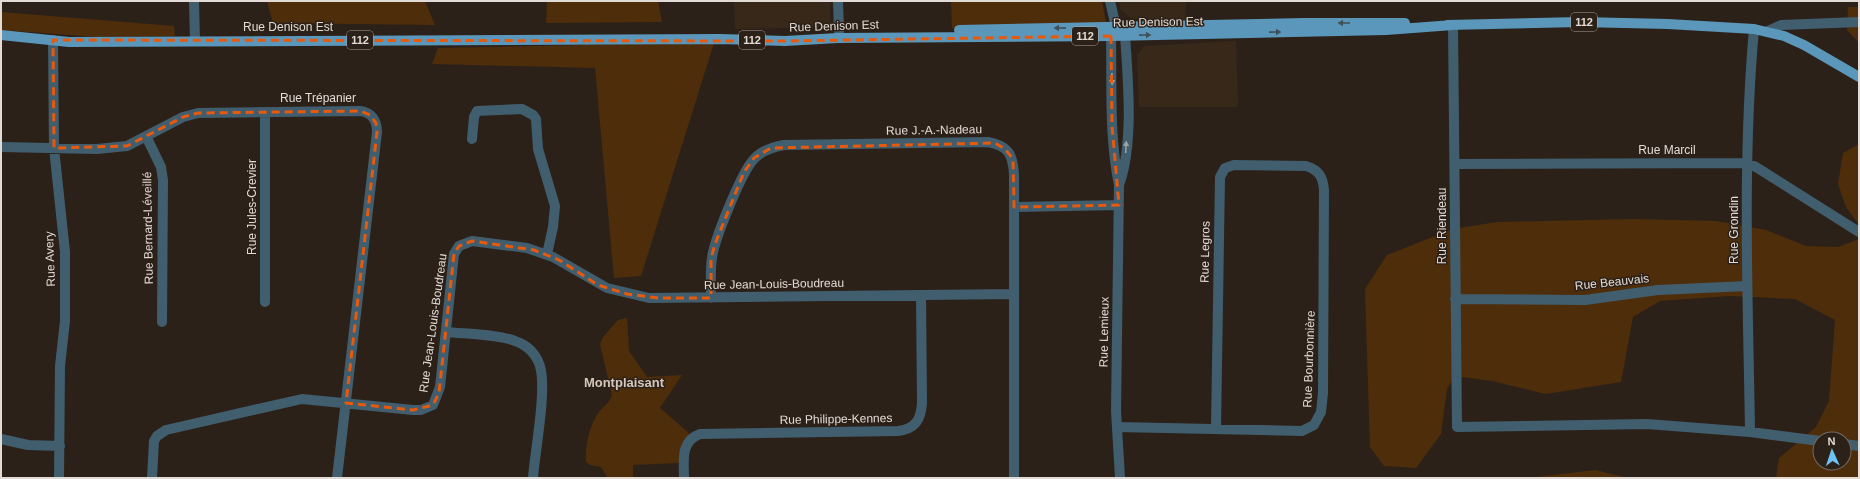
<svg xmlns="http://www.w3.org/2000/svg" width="1860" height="479" viewBox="0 0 1860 479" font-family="Arial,sans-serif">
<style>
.built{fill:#38281a}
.green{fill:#4e2d0b;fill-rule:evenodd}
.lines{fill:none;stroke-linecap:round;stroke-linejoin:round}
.minor{stroke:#415e6f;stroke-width:10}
.major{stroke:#5a97ba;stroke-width:10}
.oneway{fill:#3e5059}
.oneway2{fill:#9aa2a7}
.marked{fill:none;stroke:#e8590c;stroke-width:3;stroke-dasharray:8 5;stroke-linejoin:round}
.labels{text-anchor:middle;stroke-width:3;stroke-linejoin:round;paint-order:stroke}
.shield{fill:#2c2118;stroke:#aba29c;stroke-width:1}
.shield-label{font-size:11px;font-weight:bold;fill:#e2dad4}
.street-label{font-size:12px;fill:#e2dad4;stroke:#2c2118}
.neighbourhood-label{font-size:13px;font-weight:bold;fill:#d5c6ba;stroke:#2c2118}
</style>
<rect width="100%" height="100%" fill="#2c2118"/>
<path class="built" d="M734,1H830V27L735,29Z
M1119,1H1186L1185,21L1132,19L1121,10Z
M1236,41L1238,107H1139L1137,55L1144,46Z"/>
<path class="green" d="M267,1H425L435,25L273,23Z
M547,1H658L662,22L546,23Z
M951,1H1102L1106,23L952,28Z
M1848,7H1859V43L1847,30Z
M1,12L174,26L175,36L98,37L1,30Z
M785,41L714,43L641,276L614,278L595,68L432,64L438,48Z
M1859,144V225L1846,207L1838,184L1843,153Z
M1632,219L1716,221L1766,230L1806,246L1838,247L1859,239V478H1776L1779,458L1816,427L1829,401L1835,320L1795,299L1730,296L1660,301L1633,317L1621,382L1546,394L1492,381L1455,376L1447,389L1441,434L1416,468L1384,466L1370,447L1365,289L1387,255L1453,229L1497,222ZM1820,439H1844V463H1820Z
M627,318L629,351L647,377L682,375L660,408L690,434L682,444L679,463L633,465V478H608L601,467L590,465L586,462C585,447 589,427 597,415C602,406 609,405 612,395L600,344L603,337L618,320Z
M1595,470L1628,478H1528Z"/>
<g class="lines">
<path class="minor" d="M194,1L195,41
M838,1L839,32
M1110,1L1116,27L1125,35C1128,80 1134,144 1119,185
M1453,25L1457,427L1647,424L1750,432L1820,441
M1114,29L1111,36C1112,86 1109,136 1119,185L1116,411L1120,478
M1768,31L1781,25L1859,22
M53,40L54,148L65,252V321L60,366L59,478
M265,112V302
M146,136L161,167L163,180L162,322
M472,139L474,117L477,111L522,109L533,115L536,119L538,149L555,206L553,227L547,254
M1,147L97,149L127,146L183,117L198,113L360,111C372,112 377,121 377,132L337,478
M1455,164L1746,163L1756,167L1859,232
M1014,207L1119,205
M711,298C711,285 710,270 712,258C714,240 742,171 754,159C762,150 773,147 784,145L988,142C1009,146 1013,155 1014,175V478
M1455,299L1585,300L1658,290L1747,286
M446,332C466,334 497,334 515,341C527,345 536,354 540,366C547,391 535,450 533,478
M1117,427L1302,431L1314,425L1321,412L1323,393L1324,190C1323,177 1319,170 1306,166L1234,165L1225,168L1220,177L1216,428
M1750,432C1748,297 1742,163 1754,29
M1,439L28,445L60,446
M1844,444L1859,446
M152,478L154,441L157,436L166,430L302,399L413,410H421L433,405L440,387L454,254L459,246L472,241L527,248L553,257L607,288L649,298L1014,294
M684,478C684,461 680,441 700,434L898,431C915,429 921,420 922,403L921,295"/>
<path class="major" d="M1447,25L1580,22L1668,24L1754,29L1784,36L1804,45L1859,77
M959,30L1305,23H1405
M1,35L69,42L720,39L785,41L838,38L1111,36L1386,30L1453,25"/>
</g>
<defs><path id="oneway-solid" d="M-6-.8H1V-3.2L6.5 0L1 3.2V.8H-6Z"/></defs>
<g class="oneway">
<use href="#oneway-solid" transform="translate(1344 23) rotate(180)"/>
<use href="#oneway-solid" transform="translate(1060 28) rotate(179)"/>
<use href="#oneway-solid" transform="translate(1275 32) rotate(-1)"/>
<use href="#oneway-solid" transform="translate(1145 35) rotate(-1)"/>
</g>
<g class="oneway2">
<use href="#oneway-solid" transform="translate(1112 79) rotate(89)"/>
<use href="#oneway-solid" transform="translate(1126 147) rotate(-87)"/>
</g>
<path class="marked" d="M1111,36L1112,126L1119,205L1014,207L1013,159L1005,149L995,143L771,148L754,158L744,172L715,244L711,259V298H658L627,294L598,285L559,260L534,250L472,241L459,246L454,254L439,393L433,405L413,410L346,403L377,132L376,123L370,115L360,111L198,113L183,117L127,146L54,148L53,40L785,41Z"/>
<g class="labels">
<g class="shield">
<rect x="1571" y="13" width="26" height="18" rx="3"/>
<rect x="1072" y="27" width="26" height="18" rx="3"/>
<rect x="347" y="31" width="26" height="18" rx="3"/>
<rect x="739" y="31" width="26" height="18" rx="3"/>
</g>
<g class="shield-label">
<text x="1584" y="26">112</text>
<text x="1085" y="40">112</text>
<text x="360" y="44">112</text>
<text x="752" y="44">112</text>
</g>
<g class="street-label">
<text transform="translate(1158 22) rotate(-1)" y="4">Rue Denison Est</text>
<text transform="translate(834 26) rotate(-2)" y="4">Rue Denison Est</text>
<text x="288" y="31">Rue Denison Est</text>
<text x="318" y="102">Rue Trépanier</text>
<text transform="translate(934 130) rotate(-1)" y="4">Rue J.-A.-Nadeau</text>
<text x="1667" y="154">Rue Marcil</text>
<text transform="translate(252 207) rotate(-90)" y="4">Rue Jules-Crevier</text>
<text transform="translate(1442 226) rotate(-90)" y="4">Rue Riendeau</text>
<text transform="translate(148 228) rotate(-91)" y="4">Rue Bernard-Léveillé</text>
<text transform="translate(1734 230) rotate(-90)" y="4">Rue Grondin</text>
<text transform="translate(1205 252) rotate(-89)" y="4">Rue Legros</text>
<text transform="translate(50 259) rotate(-92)" y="4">Rue Avery</text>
<text transform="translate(1612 282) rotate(-6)" y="4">Rue Beauvais</text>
<text transform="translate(774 284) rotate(-1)" y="4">Rue Jean-Louis-Boudreau</text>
<text transform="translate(433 323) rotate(-82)" y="4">Rue Jean-Louis-Boudreau</text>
<text transform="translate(1104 332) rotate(-89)" y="4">Rue Lemieux</text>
<text transform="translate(1309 359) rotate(-88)" y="4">Rue Bourbonnière</text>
<text transform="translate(836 419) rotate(-1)" y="4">Rue Philippe-Kennes</text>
</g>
<g class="neighbourhood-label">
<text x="624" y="387">Montplaisant</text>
</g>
</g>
<rect width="1860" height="479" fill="none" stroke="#e2dad4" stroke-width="4"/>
<g transform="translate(1832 451) rotate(357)"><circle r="19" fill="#2c2118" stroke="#756b63"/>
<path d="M0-3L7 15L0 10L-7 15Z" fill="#6dc2f3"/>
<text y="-6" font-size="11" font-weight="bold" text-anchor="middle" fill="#e2dad4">N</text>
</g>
</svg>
